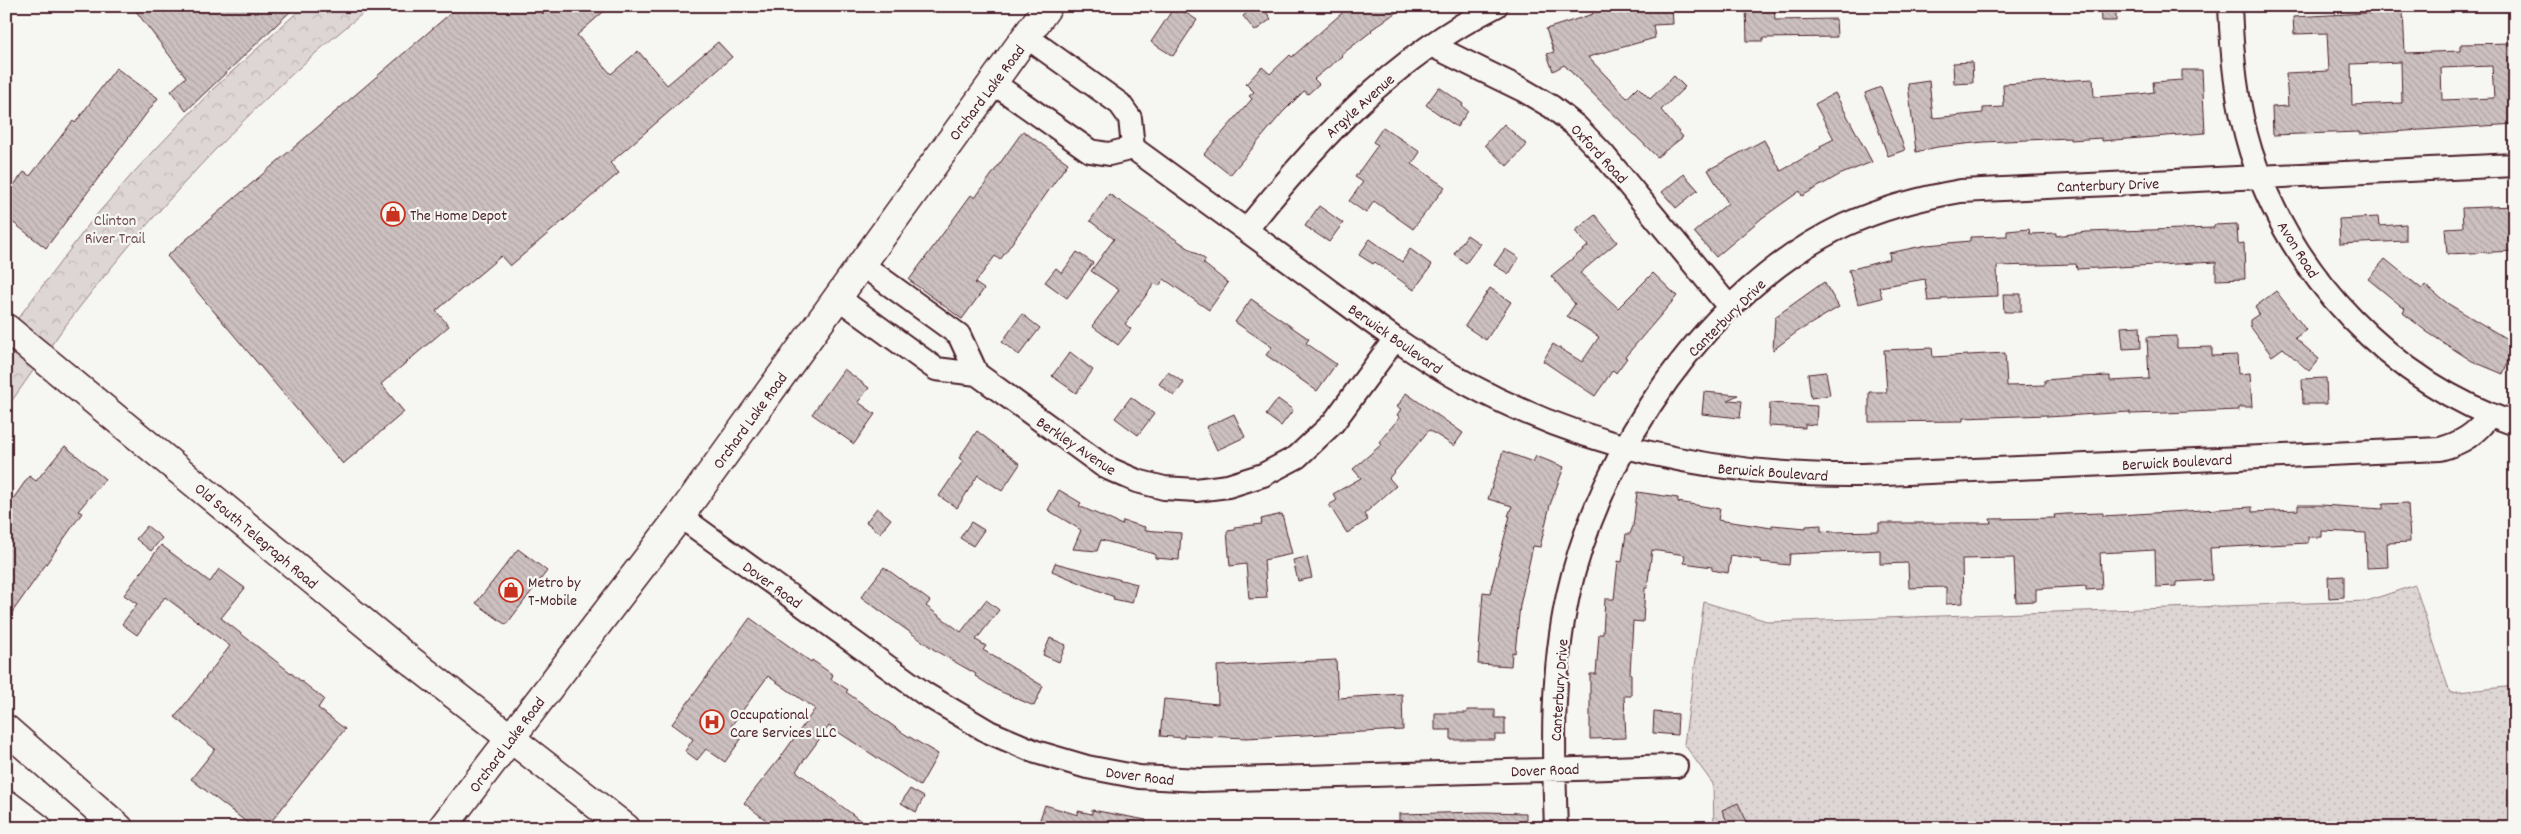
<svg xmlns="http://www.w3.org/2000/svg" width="2521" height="834" viewBox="0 0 2521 834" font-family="Dekko,sans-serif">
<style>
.grass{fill:url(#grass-dots);stroke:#947a80}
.park{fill:url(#park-crowns);stroke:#947a80}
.building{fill:url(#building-back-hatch);stroke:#4a1f2b;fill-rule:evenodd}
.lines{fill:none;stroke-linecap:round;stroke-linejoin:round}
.street-casing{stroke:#4a1f2b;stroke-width:26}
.secondary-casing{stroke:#4a1f2b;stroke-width:31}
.primary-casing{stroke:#4a1f2b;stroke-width:31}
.highway-casing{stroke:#4a1f2b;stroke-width:31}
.street{stroke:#f6f6f2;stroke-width:22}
.secondary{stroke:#f6f6f2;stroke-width:28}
.primary{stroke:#f6f6f2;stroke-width:28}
.highway{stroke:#f6f6f2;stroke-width:28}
.labels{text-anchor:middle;stroke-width:4.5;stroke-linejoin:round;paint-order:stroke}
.street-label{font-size:16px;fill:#4a1f2b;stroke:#f6f6f2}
.poi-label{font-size:16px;fill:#4a1f2b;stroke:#f6f6f2;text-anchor:start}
.park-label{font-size:16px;fill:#6f4d56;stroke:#f6f6f2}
</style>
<defs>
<pattern id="grass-dots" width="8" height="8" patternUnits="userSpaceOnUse" patternTransform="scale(1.25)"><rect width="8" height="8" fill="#ddd6d5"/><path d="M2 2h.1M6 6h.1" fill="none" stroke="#bfb7b7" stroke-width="1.8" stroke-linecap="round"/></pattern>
<pattern id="park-crowns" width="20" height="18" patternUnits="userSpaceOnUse" patternTransform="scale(1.25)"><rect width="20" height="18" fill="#ddd6d5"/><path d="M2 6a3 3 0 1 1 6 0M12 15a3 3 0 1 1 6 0" fill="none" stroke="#bfb7b7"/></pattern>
<pattern id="building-back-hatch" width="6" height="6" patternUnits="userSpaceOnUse" patternTransform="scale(1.25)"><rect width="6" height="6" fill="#ccc1c0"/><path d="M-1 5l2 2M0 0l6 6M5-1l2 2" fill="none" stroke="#b1a5a5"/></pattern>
</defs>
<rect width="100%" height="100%" fill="#f6f6f2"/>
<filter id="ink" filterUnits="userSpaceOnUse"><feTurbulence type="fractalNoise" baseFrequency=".02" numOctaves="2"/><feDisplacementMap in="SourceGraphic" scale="10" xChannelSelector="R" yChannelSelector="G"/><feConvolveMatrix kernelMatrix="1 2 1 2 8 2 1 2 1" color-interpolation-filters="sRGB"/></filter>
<g filter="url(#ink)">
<path class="grass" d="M2415,585L2450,693L2515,686V828H1714L1713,784L1684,744L1704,602L1770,622L2367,601Z"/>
<path class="park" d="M304,6H372C262,93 168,195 82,304C55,338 31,374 6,409V334L93,219L134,172L213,89Z"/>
<path class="building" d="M132,6H296L186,111L171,91L186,77Z
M459,6H536L543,14L552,6H610L577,35L611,74L638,51L667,85L718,42L732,57L610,163L619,173L510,266L501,256L436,311L449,326L381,384L404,412L343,464L167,256Z
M1175,6L1197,20L1173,56L1151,42Z
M1255,6H1262L1271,19L1255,31L1243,16Z
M1350,6H1405L1371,30L1372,31L1341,55L1342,56L1314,79L1319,84L1308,94L1304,91L1282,113L1230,175L1204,154L1252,99L1249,96L1254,92L1246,84L1262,67L1270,74L1290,55L1292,57Z
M1609,6H1672L1673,24L1653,25L1655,38L1588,57L1627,98L1638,87L1650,99L1674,76L1685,87L1661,110L1683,137L1657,157L1564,65L1553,71L1547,54L1554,52L1546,29L1593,14L1592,11Z
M1746,6H1774L1775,20L1836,19L1837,37L1763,38V41H1747Z
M2100,6H2116V21H2101Z
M2403,11L2405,53L2461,51V44L2515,43V124L2359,134V132L2273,135L2272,107L2288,106L2286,73L2329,71L2327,33L2294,34L2293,17ZM2401,62L2402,103L2352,105L2351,64ZM2492,66L2494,98L2442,100L2441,68Z
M1972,62L1973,83L1954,84L1953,63Z
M116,68L158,98L46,248L6,217V195L24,172L30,176L73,121L75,123Z
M2182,70H2202L2205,133L2102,141V138L2070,140V138L1984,142L1937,147L1916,152L1908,84L1929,81L1933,118L1983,113V108L2004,107L2003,84L2093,79L2094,97L2140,94L2154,92L2153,82L2182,80Z
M1439,87L1463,104L1462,106L1468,111L1457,127L1426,105Z
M1881,87L1905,150L1888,156L1865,93Z
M1835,93L1872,162L1839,175L1802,196L1800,191L1762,218L1716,257L1694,232L1728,203L1708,170L1764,140L1781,171L1821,148L1820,146L1834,139L1815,104Z
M1504,124L1527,145L1507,166L1485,145Z
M1383,127L1420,152L1412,164L1445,187L1413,229L1374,201L1366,213L1349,201L1363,182L1355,177L1378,145L1373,142Z
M1023,131L1068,163L1000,260L995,256L975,283L984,289L962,319L909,280L971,195L975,198Z
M1684,174L1698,190L1676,208L1662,192Z
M1109,194L1206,260L1203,263L1228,283L1209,310L1164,279L1159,286L1155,283L1125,324L1131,329L1118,345L1092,326L1119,290L1091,271L1114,239L1090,221Z
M1319,206L1343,223L1329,242L1305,226Z
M2515,206V251L2447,254L2445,228L2463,227L2462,208Z
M1595,215L1617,242L1580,273L1618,308L1653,273L1677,296L1625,357L1627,358L1616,373L1613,370L1595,396L1543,361L1553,344L1582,362L1599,337L1567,316L1575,304L1551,276L1588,246L1575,231Z
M2378,217L2379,226L2406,224V241L2340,244L2339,219Z
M2237,224L2238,244L2244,243L2245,279L2216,280V262L2077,269L2076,264L1997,266L1998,296L1942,298V300L1928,301L1925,279L1879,287L1882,298L1858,304L1849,270L1890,259L1889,253L1927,245L1970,241V237L2007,236V231L2029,229L2030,234L2056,233V236L2086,232L2214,228V225Z
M1467,235L1480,244L1466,263L1454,254Z
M1370,239L1402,262L1410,249L1432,265L1414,290L1375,262L1373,264L1359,255Z
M1505,249L1519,258L1509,274L1494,265Z
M1077,252L1093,263L1067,298L1045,282L1056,268L1062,273Z
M2385,259L2422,289L2425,285L2447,303L2515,344L2503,374L2472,361L2427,332L2403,313L2405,309L2368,279Z
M1824,282L1839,307L1797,332L1773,350L1775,317Z
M1490,288L1511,302L1486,340L1465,326Z
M2276,291L2306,330L2295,338L2319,359L2309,371L2283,348L2272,356L2250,326V320L2259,314L2255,307Z
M2003,294H2021V312H2004Z
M1251,299L1309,339L1306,343L1336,364L1317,391L1266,355L1272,347L1235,322Z
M1022,314L1040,328L1019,355L1002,342Z
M2140,326L2141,348L2123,349L2121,327Z
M2177,336V348L2212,347V356L2237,355L2238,374L2250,373L2252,407H2239V410L2164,413L2130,414V412L2047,417V415L1963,418V421L1869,422V392H1887L1884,350L1932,348L1933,357L2005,353L2007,386L2045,385V380L2080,377L2110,376V381L2149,379L2147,337Z
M1070,352L1093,370L1076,393L1052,376Z
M844,369L869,388L858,402L875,414L854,444L812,414Z
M1168,372L1184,383L1174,396L1159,384Z
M1826,372L1830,395L1811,398L1808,374Z
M2326,378L2327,404H2303L2302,379Z
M1704,392L1738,395L1728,400L1742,401L1740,418L1702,414Z
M1406,393L1463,433L1454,446L1429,430L1389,478L1396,486L1364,514L1368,520L1347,533L1329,505L1337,500L1333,494L1361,478L1353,469L1382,444L1379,442L1400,417L1397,415L1401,409L1397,407Z
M1131,397L1154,414L1138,435L1115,418Z
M1278,399L1293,410L1281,426L1266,415Z
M1770,403L1817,406L1816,425L1805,424V428L1769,426Z
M1234,414L1245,437L1217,450L1206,427Z
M977,431L1020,464L1002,491L978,475L957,508L939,496L963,461L959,458Z
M65,446L105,479L78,511L82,513L6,621V509L29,476L36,481Z
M1503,451L1533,462L1536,456L1564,467L1550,505L1540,547L1533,546L1520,605L1515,653L1512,652L1511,666L1478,664L1483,592L1490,593L1510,516H1508L1512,506L1488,499Z
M1059,490L1081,503L1079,506L1122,525L1123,521L1145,527L1144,530L1181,533L1179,560L1155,558V554L1101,540L1097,551L1073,549L1081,530L1048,510Z
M1637,492L1678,498V502L1720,509L1718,520L1772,528V525L1806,528V526L1821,525V531L1834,532L1879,531V523H1991L1990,519L2055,518L2054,515L2066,514L2103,513V516L2252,507V512L2298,510V505H2321L2383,509V504L2408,503L2410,542L2387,543L2388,567L2367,568L2366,533L2322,531V537H2308V543L2210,548L2212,580L2176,582V586L2156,587L2155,550L2100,553L2102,589L2086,590V586L2036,589V601L2016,602L2014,558L1962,559L1963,603L1946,604V587L1909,588L1908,563L1880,564V550L1790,554L1789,565L1761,562V560L1731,555L1728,573L1712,570V567L1684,563L1685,555L1652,550L1647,588H1645L1643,622L1633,621L1630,674H1631V696H1624L1626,738L1590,739V674H1596L1599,634H1603L1605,599H1614L1618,561L1622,562L1626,534H1630L1633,526Z
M877,508L891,519L880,533L866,522Z
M1282,514L1292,554L1264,560L1267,598L1249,599L1246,564L1230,566L1227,531L1235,530L1234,527L1262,524L1261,519Z
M971,522L984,530L973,546L960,538Z
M147,526L162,538L151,551L136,539Z
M161,545L210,582L219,569L245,588L221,618L324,699L318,708L345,729L266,828H254L191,779L215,749L175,717L230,646L165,597L137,635L122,624L137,604L124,595Z
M518,549L547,571L506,625L476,603Z
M1307,557L1312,578L1298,581L1293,560Z
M1055,563L1137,584L1132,603L1113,599L1114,597L1052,571Z
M884,567L930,601L926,606L961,632L986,600L999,610L976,640L986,646L983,650L1043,686L1034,706L997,690L975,676L976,674L936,651L861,597Z
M2344,576V597L2329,598L2328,577Z
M750,618L811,662L812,660L833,675L831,679L848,690L846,692L903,733L938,754L920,786L829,726L796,771L870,828H776L744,803L780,758L815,709L768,676L731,726L744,735L725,762L706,749L697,760L685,751L693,739L672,724Z
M1050,638L1066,645L1059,662L1043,655Z
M1336,660L1338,698L1402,694L1403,730L1246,738L1184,735V738L1160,736L1164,699L1218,704L1217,666Z
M1467,710H1495V718H1505V735H1495V740H1451V730H1435V713H1467Z
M1654,712L1678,714L1677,735L1653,733Z
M910,789L924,797L916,812L901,803Z
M1738,803L1747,822L1730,828L1722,810Z
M1045,805L1078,815V811L1092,814V810L1146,820L1145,828H1037Z
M1485,812L1526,813V828H1399V814Z"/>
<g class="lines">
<g class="street-casing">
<path id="street" d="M2230,6C2232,55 2236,104 2251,152C2291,275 2391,382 2515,424
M1027,37L1120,104L1130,118L1133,148
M1431,45L1523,90L1552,107L1576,126L1603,154L1730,308
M992,82L1090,151L1109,154L1133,148
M1133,148C1195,193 1258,239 1320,284C1367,319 1414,355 1466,383C1589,450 1724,477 1863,475L2440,449C2462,443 2476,434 2489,416
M1246,230C1319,139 1390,60 1496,6
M861,264L959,335L977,374L1105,467L1137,481L1164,488L1196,490L1228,486L1263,475L1297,457L1333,423L1395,339
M837,297L936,369L977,374
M680,516L925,694L989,732L1036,752L1087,767L1139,777L1201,780L1676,766
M1556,828C1553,749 1551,673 1568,595C1600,451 1709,289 1845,225C1883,208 1920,198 1961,191L2515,165"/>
</g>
<g class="secondary-casing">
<path id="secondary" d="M442,828L680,516L1048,6"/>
</g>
<g class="primary-casing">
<path id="primary" d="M6,328L406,657L626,828"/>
</g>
<g class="highway-casing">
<path id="highway" d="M6,729L119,828
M6,804L38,828"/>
</g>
<use href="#street" class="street"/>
<use href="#secondary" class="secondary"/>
<use href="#primary" class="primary"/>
<use href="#highway" class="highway"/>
</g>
</g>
<defs>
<g id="shop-ring" transform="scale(1.25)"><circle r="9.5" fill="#f6f6f2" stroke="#c8321e" stroke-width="1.5"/><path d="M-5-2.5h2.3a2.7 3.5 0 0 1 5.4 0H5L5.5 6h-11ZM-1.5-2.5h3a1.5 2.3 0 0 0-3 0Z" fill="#c8321e"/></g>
<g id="hospital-ring" transform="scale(1.25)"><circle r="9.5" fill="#f6f6f2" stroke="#c8321e" stroke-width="1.5"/><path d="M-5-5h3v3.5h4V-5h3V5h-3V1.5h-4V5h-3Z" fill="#c8321e"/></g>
</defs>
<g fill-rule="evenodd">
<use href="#shop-ring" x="393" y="214"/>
<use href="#shop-ring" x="511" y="590"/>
<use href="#hospital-ring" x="712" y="722"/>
</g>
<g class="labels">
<g class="street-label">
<text transform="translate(986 92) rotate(-53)" y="6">Orchard Lake Road</text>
<text transform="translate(1359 105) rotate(-42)" y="6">Argyle Avenue</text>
<text transform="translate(1600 153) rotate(47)" y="6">Oxford Road</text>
<text transform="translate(2108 184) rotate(-2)" y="6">Canterbury Drive</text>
<text transform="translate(2299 249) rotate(58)" y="6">Avon Road</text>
<text transform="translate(1726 317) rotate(-45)" y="6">Canterbury Drive</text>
<text transform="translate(1396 338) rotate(35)" y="6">Berwick Boulevard</text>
<text transform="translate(749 420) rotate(-54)" y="6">Orchard Lake Road</text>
<text transform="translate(1077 445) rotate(34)" y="6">Berkley Avenue</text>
<text transform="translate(2177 461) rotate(-3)" y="6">Berwick Boulevard</text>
<text transform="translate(1773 471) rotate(4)" y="6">Berwick Boulevard</text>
<text transform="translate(257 535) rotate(40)" y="6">Old South Telegraph Road</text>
<text transform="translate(773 584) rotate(36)" y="6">Dover Road</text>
<text transform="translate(1558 690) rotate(-86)" y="6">Canterbury Drive</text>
<text transform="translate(506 744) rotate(-53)" y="6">Orchard Lake Road</text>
<text transform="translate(1545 769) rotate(-2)" y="6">Dover Road</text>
<text transform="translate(1140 775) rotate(7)" y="6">Dover Road</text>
</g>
<g class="poi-label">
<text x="410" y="220">The Home Depot</text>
<text x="528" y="587">Metro by<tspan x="528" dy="18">T-Mobile</tspan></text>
<text x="730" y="719">Occupational<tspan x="730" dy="18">Care Services LLC</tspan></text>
</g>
<g class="park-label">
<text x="115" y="225">Clinton<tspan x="115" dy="18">River Trail</tspan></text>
</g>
</g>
<rect width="2521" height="834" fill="none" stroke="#f6f6f2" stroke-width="25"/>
<rect x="12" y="12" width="2496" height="809" fill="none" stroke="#4a1f2b" stroke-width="2" filter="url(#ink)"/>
</svg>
